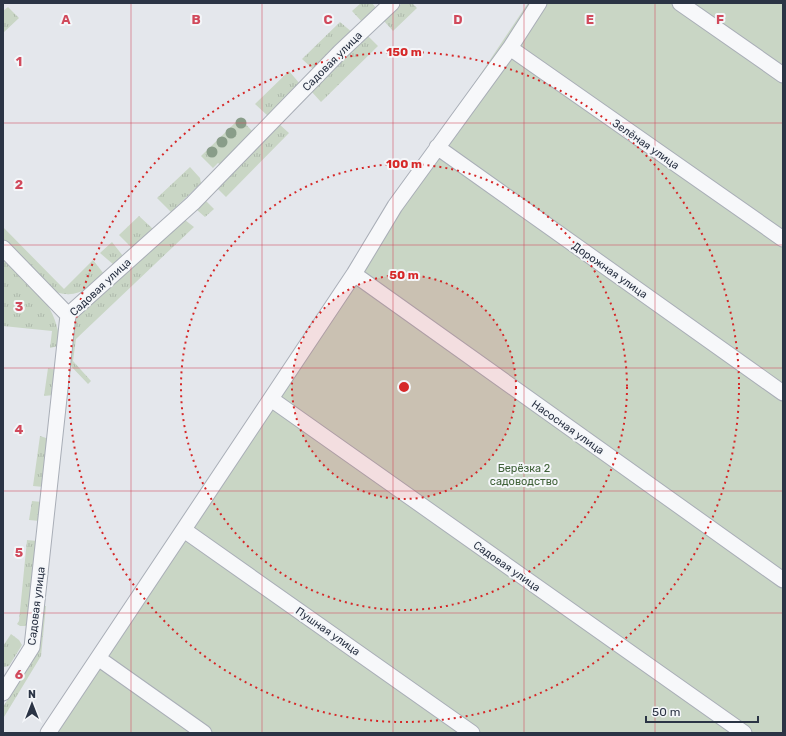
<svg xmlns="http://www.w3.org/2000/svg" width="786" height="736" viewBox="0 0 786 736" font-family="Rubik,sans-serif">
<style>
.grass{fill:url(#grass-tufts)}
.garden{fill:#c9d6c5}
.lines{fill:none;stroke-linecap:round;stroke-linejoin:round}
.minor-casing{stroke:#a9aeb7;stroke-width:17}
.minor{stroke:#f7f8fa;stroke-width:15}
.tree{fill:#899d89}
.grid{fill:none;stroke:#d1495b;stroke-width:1;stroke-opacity:0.55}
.ring{fill:none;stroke:#d62828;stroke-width:2;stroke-dasharray:2 4}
.labels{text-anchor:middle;stroke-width:4;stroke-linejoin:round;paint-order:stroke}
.street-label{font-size:11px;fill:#2b3445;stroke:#f4f6f9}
.park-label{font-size:11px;fill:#3f6138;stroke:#f4f6f9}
.grid-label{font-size:13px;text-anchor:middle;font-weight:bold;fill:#d1495b;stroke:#f4f6f9;stroke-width:4;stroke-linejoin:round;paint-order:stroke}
.centre{fill:#d62828;stroke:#f4f6f9;stroke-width:2}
.ring-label{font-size:12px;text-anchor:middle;font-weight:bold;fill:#d62828;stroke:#f4f6f9;stroke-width:4;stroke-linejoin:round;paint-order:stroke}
</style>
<defs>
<pattern id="grass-tufts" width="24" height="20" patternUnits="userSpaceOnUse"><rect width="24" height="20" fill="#c9d6c5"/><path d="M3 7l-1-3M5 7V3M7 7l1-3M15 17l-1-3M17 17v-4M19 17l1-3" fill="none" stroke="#adb8ab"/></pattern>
</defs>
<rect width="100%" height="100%" fill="#e4e7ec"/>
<path class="grass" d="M361,3H372L377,9L363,23L352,11Z
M402,3H412L417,8L393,31L384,21Z
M8,7L19,18L3,33V11Z
M340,22L353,33L314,70L302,59Z
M368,36L378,46L321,102L311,91Z
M289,71L300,84L268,116L255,104Z
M240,118L253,132L221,165L218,163L213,168L201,156Z
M279,124L289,133L226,197L217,188Z
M190,167L200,178L201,183L171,212L157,198Z
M206,201L214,209L205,217L197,210Z
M139,216L153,229L132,248L119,235Z
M185,220L194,227L76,339L73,361L91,381L88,384L68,363L72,324L77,317Z
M3,227L64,289L93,260L104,274C88,288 78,299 56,292L3,240Z
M112,242L123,256L114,265L100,253Z
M3,256C24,277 52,299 58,331C59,336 58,341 58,346L50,348L52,331L3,326Z
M48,368L57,370L54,395L44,396Z
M40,436L49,439L44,487L33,486Z
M32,501L42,502L40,521L29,520Z
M27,540L37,541L27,626H20L17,624L19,621Z
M42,606H46L41,656L4,717L3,707L35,654Z
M11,634L19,640L22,645L9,666L3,667V646Z"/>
<path class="garden" d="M528,3H783V733H40Z"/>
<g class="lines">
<g class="minor-casing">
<path id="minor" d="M680,3L783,75
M510,48L783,239
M437,147L783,393
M3,248L68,315
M354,274L783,580
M271,399L744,733
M184,530L472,733
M98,658L204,733
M3,693L32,647L68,315L193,203L340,52L392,3
M48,733L354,274L395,206L510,48L539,3"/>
</g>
<use href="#minor" class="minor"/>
</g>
<g class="tree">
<circle cx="241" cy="123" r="5.5"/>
<circle cx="231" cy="133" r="5.5"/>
<circle cx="222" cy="142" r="5.5"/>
<circle cx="212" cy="152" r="5.5"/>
</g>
<path class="grid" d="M131,3V733M262,3V733M393,3V733M524,3V733M655,3V733M3,123H783M3,245H783M3,368H783M3,491H783M3,613H783"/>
<circle cx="404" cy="387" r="112" fill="#d62828" fill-opacity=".12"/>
<g class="ring">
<circle cx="404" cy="387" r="112"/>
<circle cx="404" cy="387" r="223"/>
<circle cx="404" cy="387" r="335"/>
</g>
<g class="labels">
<g class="street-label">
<text transform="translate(332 61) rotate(-45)" y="4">Садовая улица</text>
<text transform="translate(646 144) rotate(35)" y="4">Зелёная улица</text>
<text transform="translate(610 270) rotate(35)" y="4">Дорожная улица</text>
<text transform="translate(100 287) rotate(-43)" y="4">Садовая улица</text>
<text transform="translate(568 427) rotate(35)" y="4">Насосная улица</text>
<text transform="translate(507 566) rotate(35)" y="4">Садовая улица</text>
<text transform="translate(36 606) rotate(-83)" y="4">Садовая улица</text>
<text transform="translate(328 631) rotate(35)" y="4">Пушная улица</text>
</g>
<g class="park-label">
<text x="524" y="472">Берёзка 2<tspan x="524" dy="13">садоводство</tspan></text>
</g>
</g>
<g class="grid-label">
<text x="66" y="24">A</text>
<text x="196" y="24">B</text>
<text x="328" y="24">C</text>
<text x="458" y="24">D</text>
<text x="590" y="24">E</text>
<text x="720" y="24">F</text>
<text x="19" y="66">1</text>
<text x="19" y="189">2</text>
<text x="19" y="311">3</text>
<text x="19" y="434">4</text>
<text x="19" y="557">5</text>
<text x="19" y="679">6</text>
</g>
<circle cx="404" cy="387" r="6" class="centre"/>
<g class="ring-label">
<text x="404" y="56">150 m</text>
<text x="404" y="168">100 m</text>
<text x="404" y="279">50 m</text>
</g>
<rect width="786" height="736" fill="none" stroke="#2b3445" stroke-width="8"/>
<g transform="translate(32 704)" stroke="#f4f6f9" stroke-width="3" paint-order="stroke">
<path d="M0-3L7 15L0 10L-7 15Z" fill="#2b3445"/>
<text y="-6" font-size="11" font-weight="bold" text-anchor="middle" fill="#2b3445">N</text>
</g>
<path d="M646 716v6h112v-6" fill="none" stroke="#2b3445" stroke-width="2"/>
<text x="652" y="716" font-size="12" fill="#2b3445" stroke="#f4f6f9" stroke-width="3" paint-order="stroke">50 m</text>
</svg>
